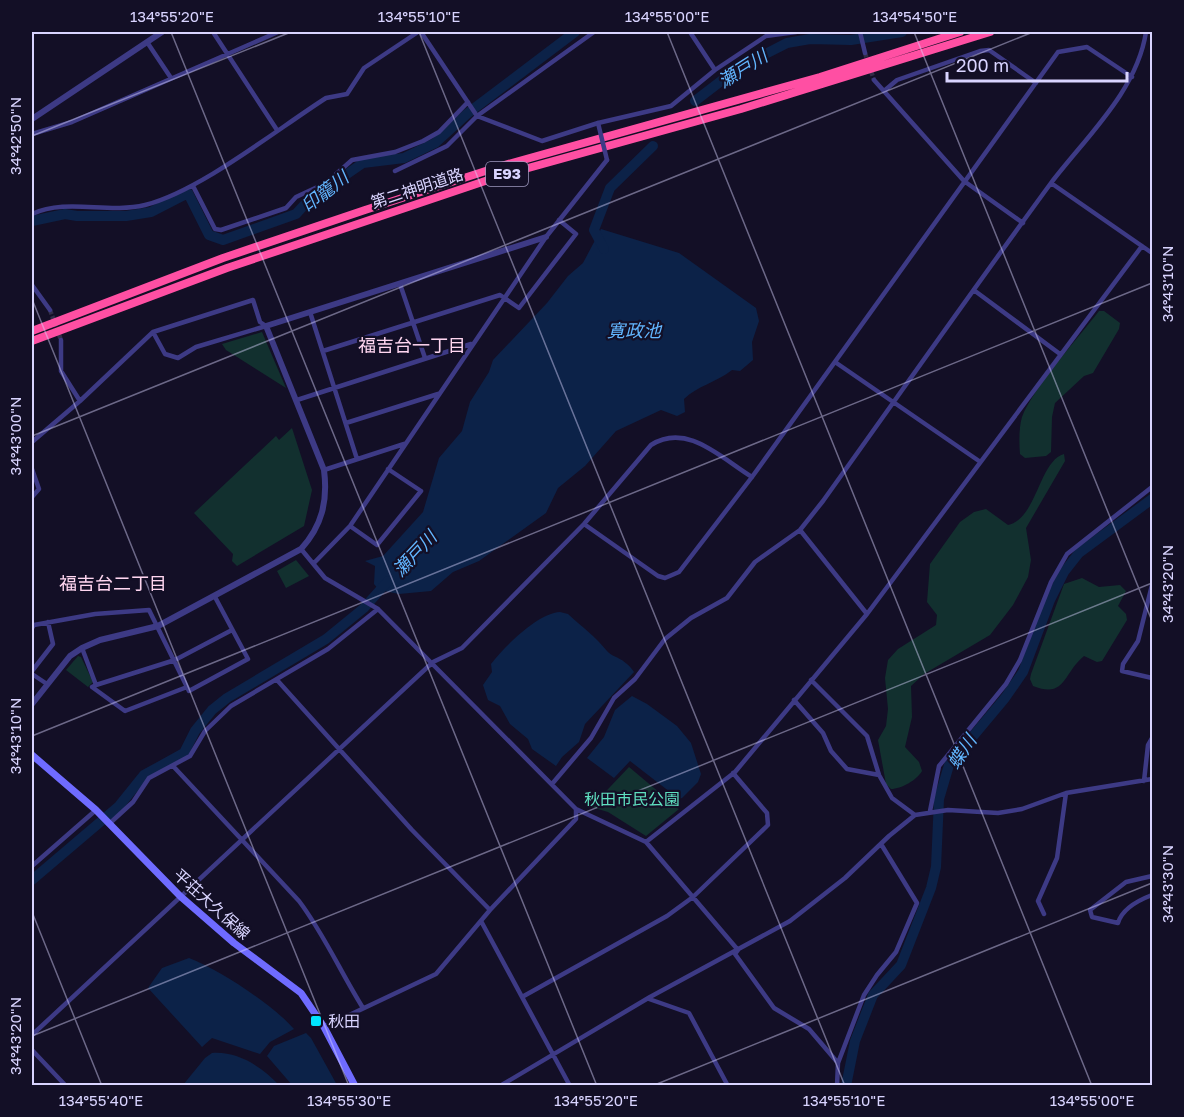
<svg xmlns="http://www.w3.org/2000/svg" width="1184" height="1117" viewBox="0 0 1184 1117" font-family="'Golos Text','Noto Sans JP',sans-serif">
<style>
.green{fill:#12302f}
.water{fill:#0c2248}
.lines{fill:none;stroke-linecap:round;stroke-linejoin:round}
.river{stroke:#0c2248;stroke-width:10}
.minor-tunnel{stroke:#312d47;stroke-width:4.5;stroke-dasharray:4.5 2;stroke-linecap:butt}
.minor{stroke:#3d3a85;stroke-width:4.5}
.tertiary{stroke:#3d3a85;stroke-width:6}
.secondary{stroke:#6f6bff;stroke-width:7}
.motorway{stroke:#ff4fa3;stroke-width:8}
.minor-bridge{stroke:#3d3a85;stroke-width:4.5}
.ticks{fill:none;stroke:#d9d4ff;stroke-width:1.5;stroke-opacity:0.45}
.poi-dot{fill:#00e5ff;stroke:#130f26;stroke-width:2}
.labels{text-anchor:middle;stroke-width:4.5;stroke-linejoin:round;paint-order:stroke}
.shield{fill:#130f26;stroke:#9e99be;stroke-width:1.5}
.shield-label{font-size:15px;font-weight:bold;fill:#d9d4ff}
.street-label{font-size:16px;fill:#d9d4ff;stroke:#130f26}
.park-label{font-size:16px;fill:#5fe0c0;stroke:#130f26}
.poi-label{font-size:16px;fill:#d9d4ff;stroke:#130f26;text-anchor:start}
.water-label{font-size:18px;font-style:italic;fill:#62b6ff;stroke:#130f26}
.neighbourhood-label{font-size:18px;fill:#ffd6f0;stroke:#130f26}
.neatline{fill:none;stroke:#d9d4ff;stroke-width:2}
.ticks-label{font-size:15px;text-anchor:middle;fill:#d9d4ff}
</style>
<rect width="100%" height="100%" fill="#130f26"/>
<path class="green" d="M1099,311H1104L1120,323L1119,329L1093,373L1084,376L1055,403L1052,417L1051,452L1046,456L1025,458L1020,454C1019,442 1019,427 1022,417C1033,388 1079,337 1099,311Z
M262,332L286,388L226,350L222,344Z
M292,428L312,490L304,526L237,566L232,561L233,554L194,513L276,436L279,440Z
M1064,454L1065,461L1026,528L1031,560L1028,577L1013,605L990,635L924,674L911,686L912,717L905,747L919,762L922,771C917,780 901,789 891,789L886,784L878,740L886,726L888,709L885,678L888,660L898,649L936,625L937,615L927,602L930,564L960,522L974,512L986,509L1008,525C1037,519 1039,461 1064,454Z
M296,560L309,576L286,588L277,571Z
M1082,578L1099,587L1120,585L1126,591L1118,606L1126,614L1127,620L1102,661L1097,662L1084,656C1063,673 1066,699 1033,686L1030,679L1031,674L1064,584Z
M78,656L81,657L93,682L88,687L66,670Z
M629,767L679,809L646,836L608,812L591,807Z"/>
<path class="water" d="M601,229L679,253L756,308L759,321L752,342L753,360L740,371L732,370C717,382 697,386 684,399L685,412L677,416L661,410L616,431L585,466L558,488L546,513L479,561L453,572L431,591L399,594L379,590L374,584L375,566L365,561L383,556L423,512L439,458L462,431L470,402L489,372L493,360L547,303L568,276L583,263Z
M560,612L568,614C581,626 596,637 607,651C613,658 624,657 634,672L585,724L579,742L562,757L556,766L532,749L528,739L510,724L500,706L488,700L483,685L492,672L491,664C505,646 538,613 560,612Z
M632,696L647,704L677,726L691,743L701,774L698,782L682,798L679,799L630,761L614,778L587,758L604,737L615,710Z
M189,958C220,970 273,1005 294,1029L270,1042L260,1054L212,1038L202,1047L148,988L162,968Z
M306,1033L311,1038L337,1085H292L267,1056L274,1046Z
M212,1053C238,1051 262,1067 279,1085H183L205,1058Z"/>
<g class="lines">
<path class="river" d="M695,101L738,68L787,43L810,39L851,40L902,32
M32,221L65,214L77,216H126L151,212L188,193L209,235L223,240L296,214L308,201L363,163L404,158L435,143L468,113L575,32
M604,249L594,230L610,188L653,146
M32,880L119,806L144,775L184,753L195,731L212,710L227,698L326,639L364,608L388,581
M846,1086L855,1041L873,995L901,965L931,888L936,867L939,799L949,765L1005,698L1023,672L1050,600L1064,572L1079,553L1152,499"/>
<path class="minor-tunnel" d="M865,53L874,80
M50,310L61,340"/>
<path class="minor" d="M213,32L277,130
M421,32L477,116L542,141L598,123L671,106L715,70L690,32
M860,32L865,53
M147,42L171,78
M715,70L766,36L796,32
M874,80L964,181L1023,223
M884,91L897,80L980,51L989,50L1036,83
M32,134L72,122L278,32
M395,171L447,146L477,116L594,32
M1051,183L1152,253
M193,186L215,229L221,230L286,208L296,197L326,183L352,160L395,152L423,141L439,132L468,102
M32,214C67,198 107,214 145,205C200,191 276,130 326,98L347,94L364,68L418,32
M400,284L425,358
M32,285L50,310
M975,291L1060,354
M310,312L357,459
M61,340V371L80,401
M323,351L500,295L519,308L576,234L559,220
M835,362L979,461
M297,400L471,344
M346,423L438,394
M32,442L80,401L153,332L253,300L260,322L266,326L196,347L178,358L165,354L153,332
M32,469L39,489L32,497
M324,470L404,444
M584,524L658,576L665,578L679,572L752,477L1058,52L1087,47L1132,77
M350,526L377,545L421,491L388,469
M800,530L867,614
M301,549L325,578L378,609L576,809L646,842L738,950L735,954L774,1008L809,1029L838,1063
M314,563L350,526L546,237L607,160
M1152,585L1138,641L1123,664L1122,671L1152,678
M32,628L34,625L95,614L149,610L187,687
M82,648L96,685L92,687L125,711L187,687L189,691L248,659L215,597
M32,671L53,644L48,622
M32,674L47,684
M277,680L412,830L490,910
M811,680L867,736L879,775L892,798L915,815
M96,685L175,660L232,630
M794,700L823,733L831,751L847,769L879,775
M173,766L299,901C324,934 341,973 363,1008
M1144,781L1148,745L1152,738
M552,784L591,738L614,698L635,679L665,639L691,618L727,598L755,562L800,530L823,501C899,395 974,288 1051,183C1086,137 1137,91 1146,32
M930,811L939,766L1006,684L1020,660L1051,582L1067,554L1152,487
M109,824L133,802L149,778L190,756L205,731L231,706L328,649L378,609
M646,842L735,772L867,614L1142,246
M32,866L96,810
M1152,876L1126,882L1090,910L1092,917L1118,923C1122,909 1139,900 1152,895
M1044,914L1038,901L1057,858L1066,793
M481,921L570,1086
M522,997L667,916L693,897L768,825L767,813L733,773
M649,999L689,1013L728,1086
M324,1027L436,974L490,910L576,819V809
M32,1035L433,662L462,648L584,524L651,445C687,422 721,458 752,477
M32,1050L66,1086
M500,1086L650,997L790,921L845,878L889,836L915,815L948,810L998,813L1022,809L1066,793L1152,779
M837,1086L838,1063L864,995L877,975L896,952L917,903L881,844"/>
<path class="tertiary" d="M32,119L162,32
M32,704L70,656L82,648L100,640L158,626L301,549C322,526 328,501 324,470L266,326L546,237"/>
<path class="secondary" d="M32,755L96,810L180,896L234,943L301,993L324,1027L355,1086"/>
<path class="motorway" d="M32,331L223,258L365,210L501,166L820,77L960,32
M32,341L227,268L503,175L741,109L990,32"/>
<path class="minor-bridge" d="M598,123L607,160"/>
</g>
<path class="ticks" d="M171,32L597,1086M419,32L845,1086M667,32L1092,1086M914,32L1152,621M32,136L291,32M32,299L349,1086M32,436L1033,32M32,736L1152,283M32,912L102,1086M32,1036L1152,583M652,1086L1152,883"/>
<rect class="poi-dot" x="310" y="1015" width="12" height="12" rx="3"/>
<g class="labels">
<rect class="shield" x="486" y="162" width="42" height="24" rx="4.5"/>
<g class="shield-label">
<text x="507" y="179">E93</text>
</g>
<g class="street-label">
<text transform="translate(417 188) rotate(-18)" y="6">第二神明道路</text>
<text transform="translate(212 904) rotate(42)" y="6">平荘大久保線</text>
</g>
<g class="park-label">
<text x="632" y="805">秋田市民公園</text>
</g>
<g class="poi-label">
<text x="328" y="1027">秋田</text>
</g>
<g class="water-label">
<text transform="translate(743 69) rotate(-32)" y="6">瀬戸川</text>
<text transform="translate(325 192) rotate(-38)" y="6">印籠川</text>
<text x="634" y="337">寛政池</text>
<text transform="translate(415 554) rotate(-47)" y="6">瀬戸川</text>
<text transform="translate(962 752) rotate(-56)" y="6">蝶川</text>
</g>
<g class="neighbourhood-label">
<text x="412" y="352">福吉台一丁目</text>
<text x="113" y="590">福吉台二丁目</text>
</g>
</g>
<rect width="1184" height="1117" fill="none" stroke="#130f26" stroke-width="66"/>
<path d="M947 72v9h180v-9" fill="none" stroke="#d9d4ff" stroke-width="3"/>
<text x="956" y="72" font-size="18" fill="#d9d4ff" stroke="#130f26" stroke-width="4.5" paint-order="stroke">200 m</text>
<rect x="33" y="33" width="1118" height="1051" class="neatline"/>
<g class="ticks-label">
<text x="172" y="22">134°55'20"E</text>
<text x="419" y="22">134°55'10"E</text>
<text x="667" y="22">134°55'00"E</text>
<text x="915" y="22">134°54'50"E</text>
<text transform="translate(16 136) rotate(-90)" y="5">34°42'50"N</text>
<text transform="translate(1168 284) rotate(-90)" y="5">34°43'10"N</text>
<text transform="translate(16 436) rotate(-90)" y="5">34°43'00"N</text>
<text transform="translate(1168 584) rotate(-90)" y="5">34°43'20"N</text>
<text transform="translate(16 736) rotate(-90)" y="5">34°43'10"N</text>
<text transform="translate(1168 884) rotate(-90)" y="5">34°43'30"N</text>
<text transform="translate(16 1036) rotate(-90)" y="5">34°43'20"N</text>
<text x="101" y="1106">134°55'40"E</text>
<text x="349" y="1106">134°55'30"E</text>
<text x="596" y="1106">134°55'20"E</text>
<text x="844" y="1106">134°55'10"E</text>
<text x="1092" y="1106">134°55'00"E</text>
</g>
</svg>
